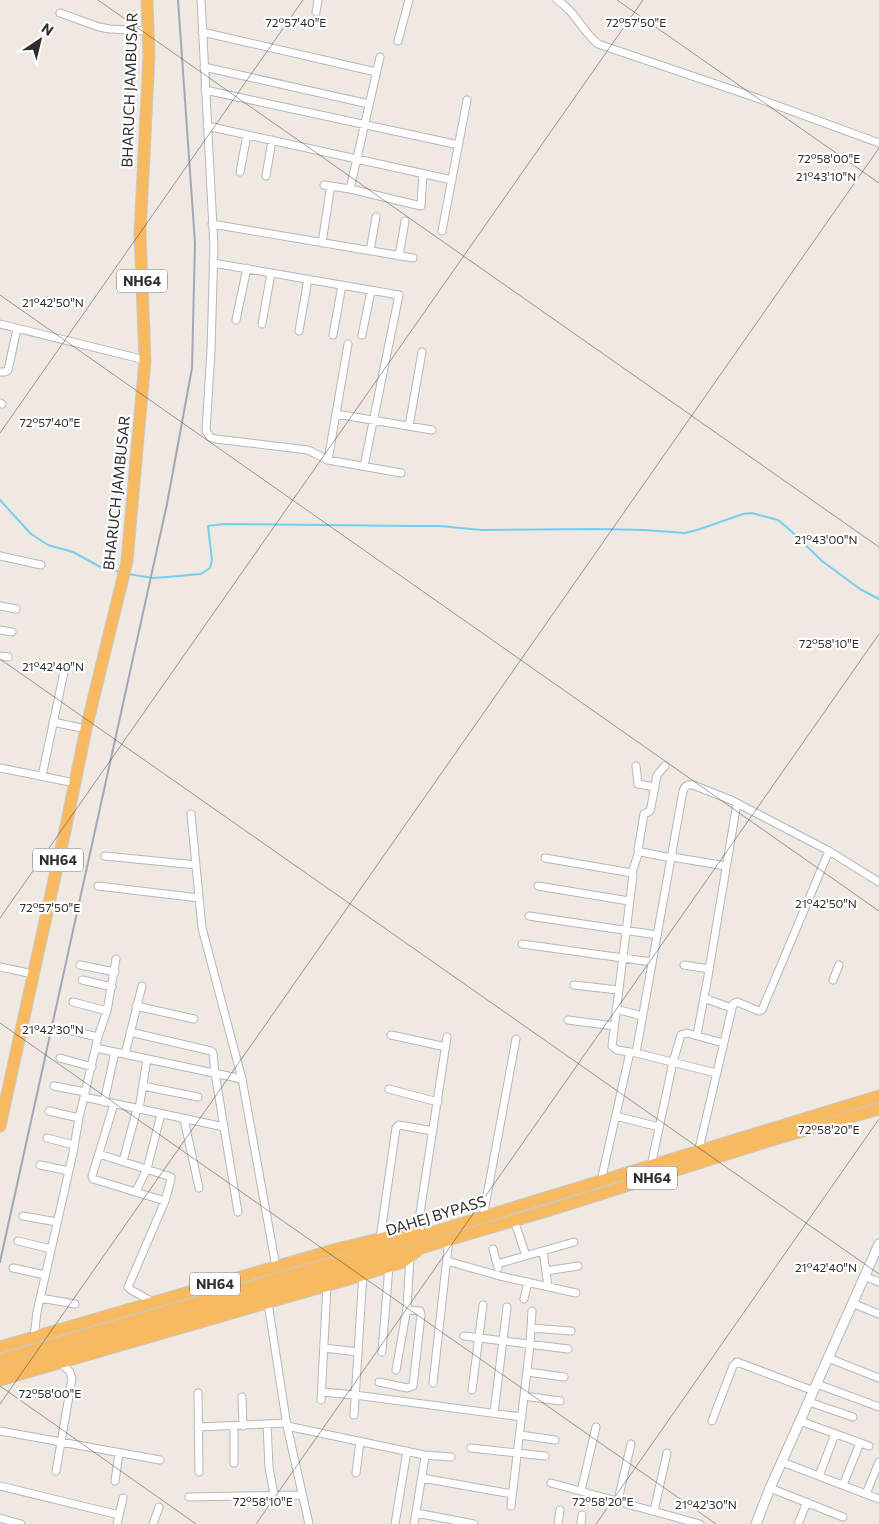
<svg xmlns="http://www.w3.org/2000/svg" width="879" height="1524" viewBox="0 0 879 1524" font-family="Commissioner,sans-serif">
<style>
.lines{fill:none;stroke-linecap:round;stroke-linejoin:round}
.stream{stroke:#75cff0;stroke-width:2}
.minor-casing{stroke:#b4b7c1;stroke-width:9}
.tertiary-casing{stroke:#b4b7c1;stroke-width:11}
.trunk-casing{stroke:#c9c9c9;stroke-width:13}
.minor{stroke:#fff;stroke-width:7}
.tertiary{stroke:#fff;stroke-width:9}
.trunk{stroke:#f8ba60;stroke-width:11}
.rail{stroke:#a3a6b8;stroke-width:2}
.ticks{fill:none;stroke:#2e2e2e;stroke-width:1;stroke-opacity:0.45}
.labels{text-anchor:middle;stroke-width:4.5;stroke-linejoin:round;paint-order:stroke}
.shield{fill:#fff;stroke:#6d6d6d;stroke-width:1}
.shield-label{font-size:14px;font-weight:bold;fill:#2e2e2e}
.street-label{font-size:15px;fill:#2e2e2e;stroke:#fff}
.ticks-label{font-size:12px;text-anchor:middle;fill:#2e2e2e;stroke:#fff;stroke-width:4.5;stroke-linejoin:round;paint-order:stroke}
</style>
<rect width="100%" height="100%" fill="#efe9e1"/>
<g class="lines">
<path class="stream" d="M0,500L31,534L48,545L73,552L102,568L121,572
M128,574L153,578L167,577L201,574L210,568L212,560L208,526L224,524L412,526H440L481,530L595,529L644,530L685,533L697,530L743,514L752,513L778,520L790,530L822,561L860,589L879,599"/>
<g class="minor-casing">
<path id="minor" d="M201,0L214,247L211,350L206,431L210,437L216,439L308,450L328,460L401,473
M557,0C575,11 582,31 598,44L754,97L879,143
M316,12L318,0
M60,13L99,27L110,29L148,31
M202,32L376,72
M398,41L409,0
M204,67L369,104
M205,90L459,145
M207,126L452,180
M240,172L247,135
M266,176L272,140
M324,185L350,189L421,206L423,174
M350,189L380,57
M212,224L413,258
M442,231L467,100
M322,243L330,191
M370,251L376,217
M399,256L405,221
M213,263L399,295L364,466
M236,320L247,268
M0,324L145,360
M262,324L271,273
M299,331L308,279
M333,335L342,285
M362,335L371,291
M0,372H5L8,370L17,329
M0,403L2,404
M336,414L432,430
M409,426L422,352
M328,460L348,344
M0,556L41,565
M0,606L16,609
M0,630L12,632
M0,656L8,657
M53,722L86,729
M636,766L638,784L655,787
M665,766L657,775L651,807L650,811L644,814L638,850L641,852L672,858
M0,768L75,783
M42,776L64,672
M191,814L202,928L242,1079L276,1267
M105,856L196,865
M672,857L726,866
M545,858L632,873L633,875L612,1046L617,1050L630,1052
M632,873L639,851
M98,886L199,898
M538,886L629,901
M529,916L657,935
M522,944L652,962
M80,965L115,972
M684,965L709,969
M0,967L33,974
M82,980L112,987
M833,980L839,965
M574,985L618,990
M704,998L731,1008
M73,1002L107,1011
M136,1006L194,1019
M616,1009L642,1016
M568,1020L614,1026
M68,1030L98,1037
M130,1032L211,1051L213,1053L215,1073L238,1212
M391,1035L446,1047
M697,1035L708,976L737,803
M96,1048L242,1079
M636,1053L716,1073
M125,1054L142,986
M60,1058L92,1067
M54,1086L85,1092
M143,1086L198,1097
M389,1089L438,1102
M84,1097L224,1127
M104,1102L115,1052
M114,1104L92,1176L93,1179L165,1201
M139,1109L147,1059
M49,1111L79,1118
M616,1116L659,1127
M184,1119L199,1188
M47,1138L74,1145
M698,1153L733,1004L737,1002L759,1011L762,1010L829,851
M99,1154L171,1177V1179L165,1201L128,1287L131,1290L153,1302
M123,1161L137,1109
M40,1165L69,1171
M651,1166L673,1062L681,1035L687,1033L723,1043
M601,1181L630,1052L636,1053L683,791C685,785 688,784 693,785L731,800L829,851L879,882
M137,1189L147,1169L161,1114
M23,1216L57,1222
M483,1217L516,1039
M514,1220L526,1256
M420,1236V1213L447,1037
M380,1239L396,1128L399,1125L433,1131
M18,1241L51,1249
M493,1249L498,1268
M543,1251L548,1286
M447,1261L500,1276L576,1293
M497,1264L574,1242
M13,1268L45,1275
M546,1271L578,1266
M864,1276L879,1282
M40,1298L75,1304
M524,1299L528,1282
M268,1303L287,1426L309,1524
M852,1303L879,1314
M531,1328L571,1331
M464,1336L568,1349
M34,1337L37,1312L73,1153L79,1118L98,1037L107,1011L116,959
M324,1348L358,1352
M382,1352L389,1266
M828,1358L879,1378
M396,1370L407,1308
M527,1372L564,1377
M379,1382L407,1388L413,1386L421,1315L420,1311L409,1310L407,1308L410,1257
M433,1383L449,1239
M817,1384L879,1407
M472,1390L483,1305
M322,1392L355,1395L522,1417
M198,1393L199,1472
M524,1396L560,1401
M242,1397L243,1426
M321,1400L327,1286
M809,1402L853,1417
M494,1413L507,1307
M354,1415L363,1274
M712,1421L733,1366L737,1362L814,1391
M800,1421L869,1446
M267,1424L269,1467L274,1495
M287,1426L424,1455L425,1457L414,1524
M198,1427L287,1423
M0,1431L160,1460
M520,1435L555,1440
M471,1448L545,1456
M424,1455L451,1457
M782,1462L879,1499
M234,1463V1426
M56,1471L72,1379L70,1372L61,1363
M356,1473L360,1441
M819,1476L835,1434
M422,1478L512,1494
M115,1481L119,1453
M551,1483L700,1524
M843,1485L860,1443
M0,1486L119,1515
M770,1488L843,1517
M581,1491L596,1427
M866,1494L879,1462
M189,1497L302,1495
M618,1500L631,1444
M511,1506L530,1345L532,1311
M654,1511L667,1453
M416,1513L474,1524
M0,1518L21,1524
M117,1524L123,1498
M153,1524L159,1507
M395,1524L407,1451
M558,1524L560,1510
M581,1524L582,1515
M798,1524L807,1502"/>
</g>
<g class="tertiary-casing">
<path id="tertiary" d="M756,1524L770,1488L879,1244"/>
</g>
<g class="trunk-casing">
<path id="trunk" d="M0,1126L66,826L86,729L127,561L145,360L140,233L149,56L147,0
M0,1347L337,1249L404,1233H417
M0,1360L339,1261L879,1096
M0,1372L550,1210L775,1139L879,1109
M0,1380L346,1280L403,1262L417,1251"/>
</g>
<use href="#minor" class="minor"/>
<use href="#tertiary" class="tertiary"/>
<use href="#trunk" class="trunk"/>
<path class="rail" d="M0,1262L167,504L192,368L195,243L178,0"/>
</g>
<path class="ticks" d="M98,0L879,547M617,0L879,183M0,295L879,911M0,433L303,0M0,659L879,1274M0,918L643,0M0,1023L716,1524M0,1386L196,1524M0,1404L879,148M256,1524L879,634M596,1524L879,1119"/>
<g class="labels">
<g class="shield">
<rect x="117" y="269.5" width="50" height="23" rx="4"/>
<rect x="33" y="848.5" width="50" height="23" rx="4"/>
<rect x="627" y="1166.5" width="50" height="23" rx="4"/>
<rect x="190" y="1272.5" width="50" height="23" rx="4"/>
</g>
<g class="shield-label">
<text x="142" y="286">NH64</text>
<text x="58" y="865">NH64</text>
<text x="652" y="1183">NH64</text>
<text x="215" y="1289">NH64</text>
</g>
<g class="street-label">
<text transform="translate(130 90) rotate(-88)" y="5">BHARUCH JAMBUSAR</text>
<text transform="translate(117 493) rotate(-84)" y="5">BHARUCH JAMBUSAR</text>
<text transform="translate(436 1216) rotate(-17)" y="5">DAHEJ BYPASS</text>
</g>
</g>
<g class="ticks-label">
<text x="296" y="27">72°57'40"E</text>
<text x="636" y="27">72°57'50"E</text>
<text x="829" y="163">72°58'00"E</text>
<text x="826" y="181">21°43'10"N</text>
<text x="53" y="307">21°42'50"N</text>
<text x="50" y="427">72°57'40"E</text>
<text x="826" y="544">21°43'00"N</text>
<text x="829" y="648">72°58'10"E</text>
<text x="53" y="671">21°42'40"N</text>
<text x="826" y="908">21°42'50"N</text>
<text x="50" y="912">72°57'50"E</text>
<text x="53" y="1034">21°42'30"N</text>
<text x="829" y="1134">72°58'20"E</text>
<text x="826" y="1272">21°42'40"N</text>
<text x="50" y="1398">72°58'00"E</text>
<text x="263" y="1506">72°58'10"E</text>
<text x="603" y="1506">72°58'20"E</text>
<text x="706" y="1509">21°42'30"N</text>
</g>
<g transform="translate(40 40) rotate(35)" stroke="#ffffff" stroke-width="4" paint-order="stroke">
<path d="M0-4L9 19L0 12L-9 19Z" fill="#2e2e2e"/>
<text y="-8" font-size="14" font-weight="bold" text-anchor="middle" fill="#2e2e2e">N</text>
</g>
</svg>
